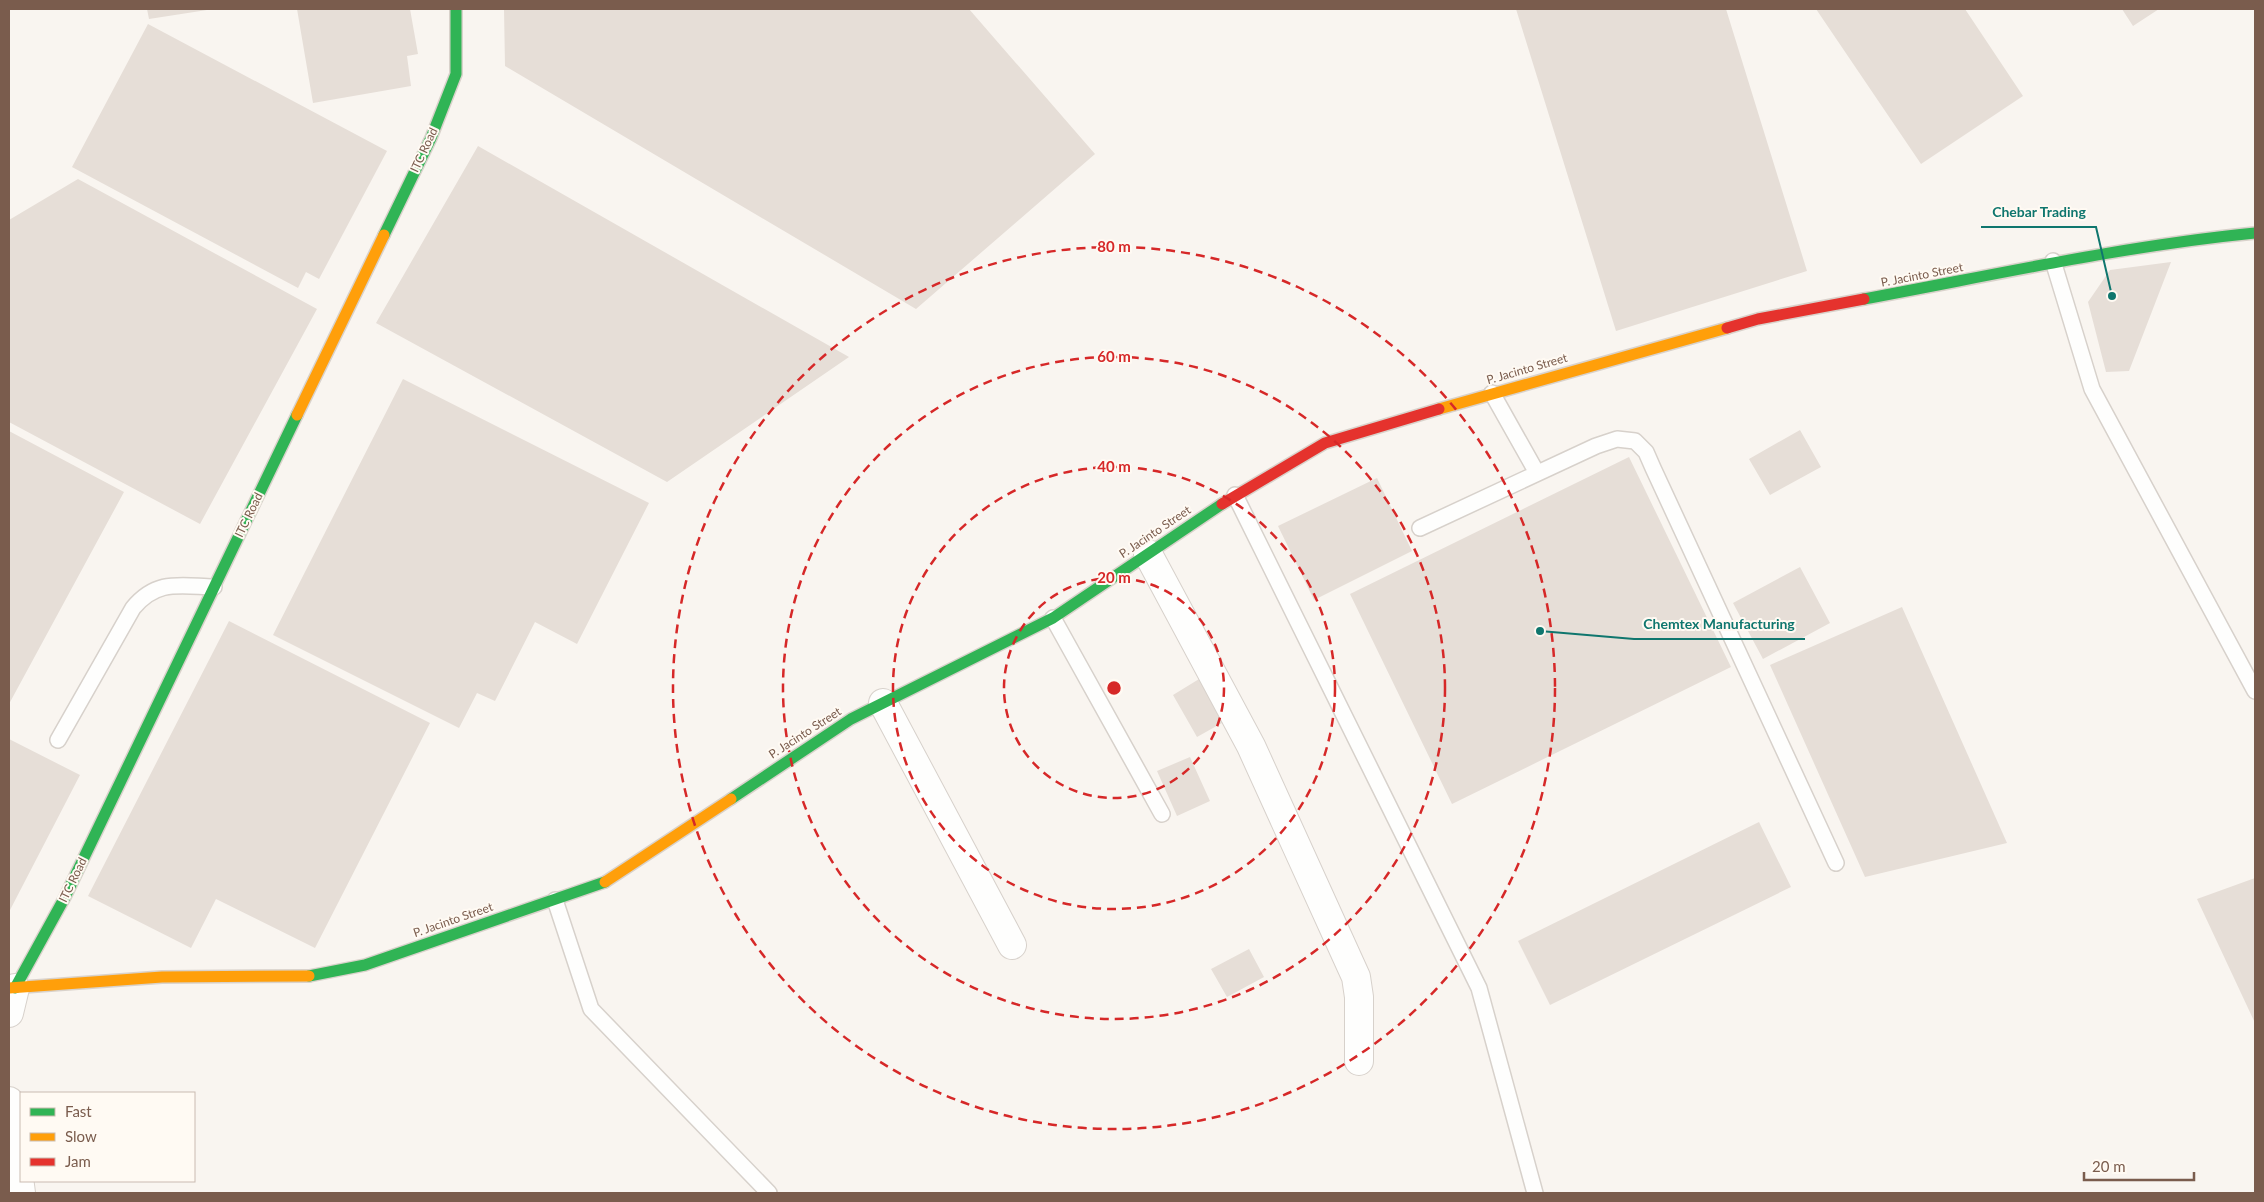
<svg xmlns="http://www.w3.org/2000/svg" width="2264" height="1202" viewBox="0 0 2264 1202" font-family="Lato,sans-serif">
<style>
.building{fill:#e6ded7}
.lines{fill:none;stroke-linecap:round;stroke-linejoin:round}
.lane-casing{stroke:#d7d1cb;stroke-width:18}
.street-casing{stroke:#d7d1cb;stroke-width:30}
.fast-casing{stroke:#d9d2cb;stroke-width:14}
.slow-casing{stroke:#d9d2cb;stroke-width:14}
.jam-casing{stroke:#d9d2cb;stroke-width:14}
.lane{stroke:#fefefd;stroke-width:15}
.street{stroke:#fefefd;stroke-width:28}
.fast{stroke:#30b455;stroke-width:11}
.slow{stroke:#ff9f0a;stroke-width:11}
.jam{stroke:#e5322d;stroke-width:11}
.ring{fill:none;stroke:#d62828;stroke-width:2.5;stroke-dasharray:9 6}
.labels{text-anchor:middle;stroke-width:4;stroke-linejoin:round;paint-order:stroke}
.street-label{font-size:12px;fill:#7a5c4d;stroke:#fffaf3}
.centre{fill:#d62828;stroke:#fffaf3;stroke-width:2.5}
.ring-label{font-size:15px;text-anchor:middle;font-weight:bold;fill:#d62828;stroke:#fffaf3;stroke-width:4;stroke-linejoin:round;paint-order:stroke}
.leader{fill:none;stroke:#0f766e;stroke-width:2}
.callout-dot{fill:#0f766e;stroke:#fffaf3;stroke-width:2}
.callout-label{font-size:14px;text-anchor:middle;font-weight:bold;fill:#0f766e;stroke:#fffaf3;stroke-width:4;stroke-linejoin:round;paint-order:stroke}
</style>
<rect width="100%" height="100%" fill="#f9f5f0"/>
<path class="building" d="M147,9H207V10L149,19Z
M297,9H410L418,54L407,56L411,86L313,103Z
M504,9H969L1095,154L916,309L505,66Z
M1516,9H1726L1807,271L1616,331Z
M1816,9H1965L2023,96L1921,164Z
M2122,9H2159L2133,26Z
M148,24L387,151L319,279L306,272L298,288L72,167Z
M478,146L849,357L667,482L376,323Z
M78,179L317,309L200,524L9,422V220Z
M2171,262L2129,371L2106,372L2088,302L2110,270Z
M403,379L649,503L577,644L535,622L495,701L477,693L459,728L273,635Z
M1800,430L1821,467L1770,495L1749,459Z
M9,431L124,492L9,704Z
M1629,457L1731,667L1452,804L1350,594Z
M1377,478L1412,551L1314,600L1278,526Z
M1800,567L1830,623L1763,659L1733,603Z
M1902,607L2007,843L1865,877L1770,665Z
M229,621L430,723L315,948L216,899L191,948L88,896Z
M1204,676L1229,719L1197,737L1173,695Z
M9,739L80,775L9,912Z
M1190,757L1210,801L1177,816L1157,771Z
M1759,822L1791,887L1550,1005L1518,941Z
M2255,878V1023L2197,899Z
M1249,949L1264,977L1227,997L1211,969Z"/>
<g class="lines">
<g class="lane-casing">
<path id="lane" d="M2053,261L2092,389L2255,691
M1492,393L1537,473
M1235,495L1479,988L1535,1193
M1420,528L1596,446L1617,439L1635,441L1646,452L1653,468L1836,863
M1053,618L1162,814
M58,740L133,608C157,579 180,586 214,587
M555,900L591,1009L769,1193"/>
</g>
<g class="street-casing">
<path id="street" d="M1148,554L1251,746L1356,977L1359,997V1061
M883,703L1012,945
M9,1013L15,988
M9,1101L21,1193"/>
</g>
<g class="fast-casing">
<path id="fast" d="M384,235L431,138L456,74V9
M1864,299C1994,275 2123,246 2255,233
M731,799L851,719L1053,618L1222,504
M309,976L365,965L605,882
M15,988L65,897L297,415"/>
</g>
<g class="slow-casing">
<path id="slow" d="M1439,409L1727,328
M297,415L384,235
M605,882L731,799
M9,988L162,977L309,976"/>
</g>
<g class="jam-casing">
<path id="jam" d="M1727,328L1758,319L1864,299
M1222,504L1325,443L1439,409"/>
</g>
<use href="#lane" class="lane"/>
<use href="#street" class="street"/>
<use href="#fast" class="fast"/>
<use href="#slow" class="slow"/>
<use href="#jam" class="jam"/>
</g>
<g class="ring">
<circle cx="1114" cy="688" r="110"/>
<circle cx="1114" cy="688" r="221"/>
<circle cx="1114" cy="688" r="331"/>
<circle cx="1114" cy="688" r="441"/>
</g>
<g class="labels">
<g class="street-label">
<text transform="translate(424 150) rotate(-65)" y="4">ITC Road</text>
<text transform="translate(1922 275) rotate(-11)" y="4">P. Jacinto Street</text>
<text transform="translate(1527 369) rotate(-16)" y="4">P. Jacinto Street</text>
<text transform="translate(249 515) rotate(-64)" y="4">ITC Road</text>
<text transform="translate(1155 532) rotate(-34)" y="4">P. Jacinto Street</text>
<text transform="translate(805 733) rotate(-33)" y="4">P. Jacinto Street</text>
<text transform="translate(73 880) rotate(-64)" y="4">ITC Road</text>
<text transform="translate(453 920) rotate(-19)" y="4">P. Jacinto Street</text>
</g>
</g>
<circle cx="1114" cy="688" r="8" class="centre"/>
<g class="ring-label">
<text x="1114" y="252">80 m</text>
<text x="1114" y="362">60 m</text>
<text x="1114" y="472">40 m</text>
<text x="1114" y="583">20 m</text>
</g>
<path class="leader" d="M2112 296L2096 227H1981M1540 631L1634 639H1805"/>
<g class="callout-dot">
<circle cx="2112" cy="296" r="5"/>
<circle cx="1540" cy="631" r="5"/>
</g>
<g class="callout-label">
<text x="2039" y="217">Chebar Trading</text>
<text x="1719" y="629">Chemtex Manufacturing</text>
</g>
<rect width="2264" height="1202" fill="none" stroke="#7a5c4d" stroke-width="20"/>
<rect x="20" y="1092" width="175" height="90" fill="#fffaf3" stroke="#cabbb1"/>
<rect x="30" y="1108" width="25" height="8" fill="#30b455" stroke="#cabbb1"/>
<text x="65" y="1117" font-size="15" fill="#7a5c4d">Fast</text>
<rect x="30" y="1133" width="25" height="8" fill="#ff9f0a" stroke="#cabbb1"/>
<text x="65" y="1142" font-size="15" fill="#7a5c4d">Slow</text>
<rect x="30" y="1158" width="25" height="8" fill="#e5322d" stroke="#cabbb1"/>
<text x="65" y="1167" font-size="15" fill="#7a5c4d">Jam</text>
<path d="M2084 1172v8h110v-8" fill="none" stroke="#7a5c4d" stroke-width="2.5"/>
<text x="2092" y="1172" font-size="15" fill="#7a5c4d" stroke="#fffaf3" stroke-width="4" paint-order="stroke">20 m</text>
</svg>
